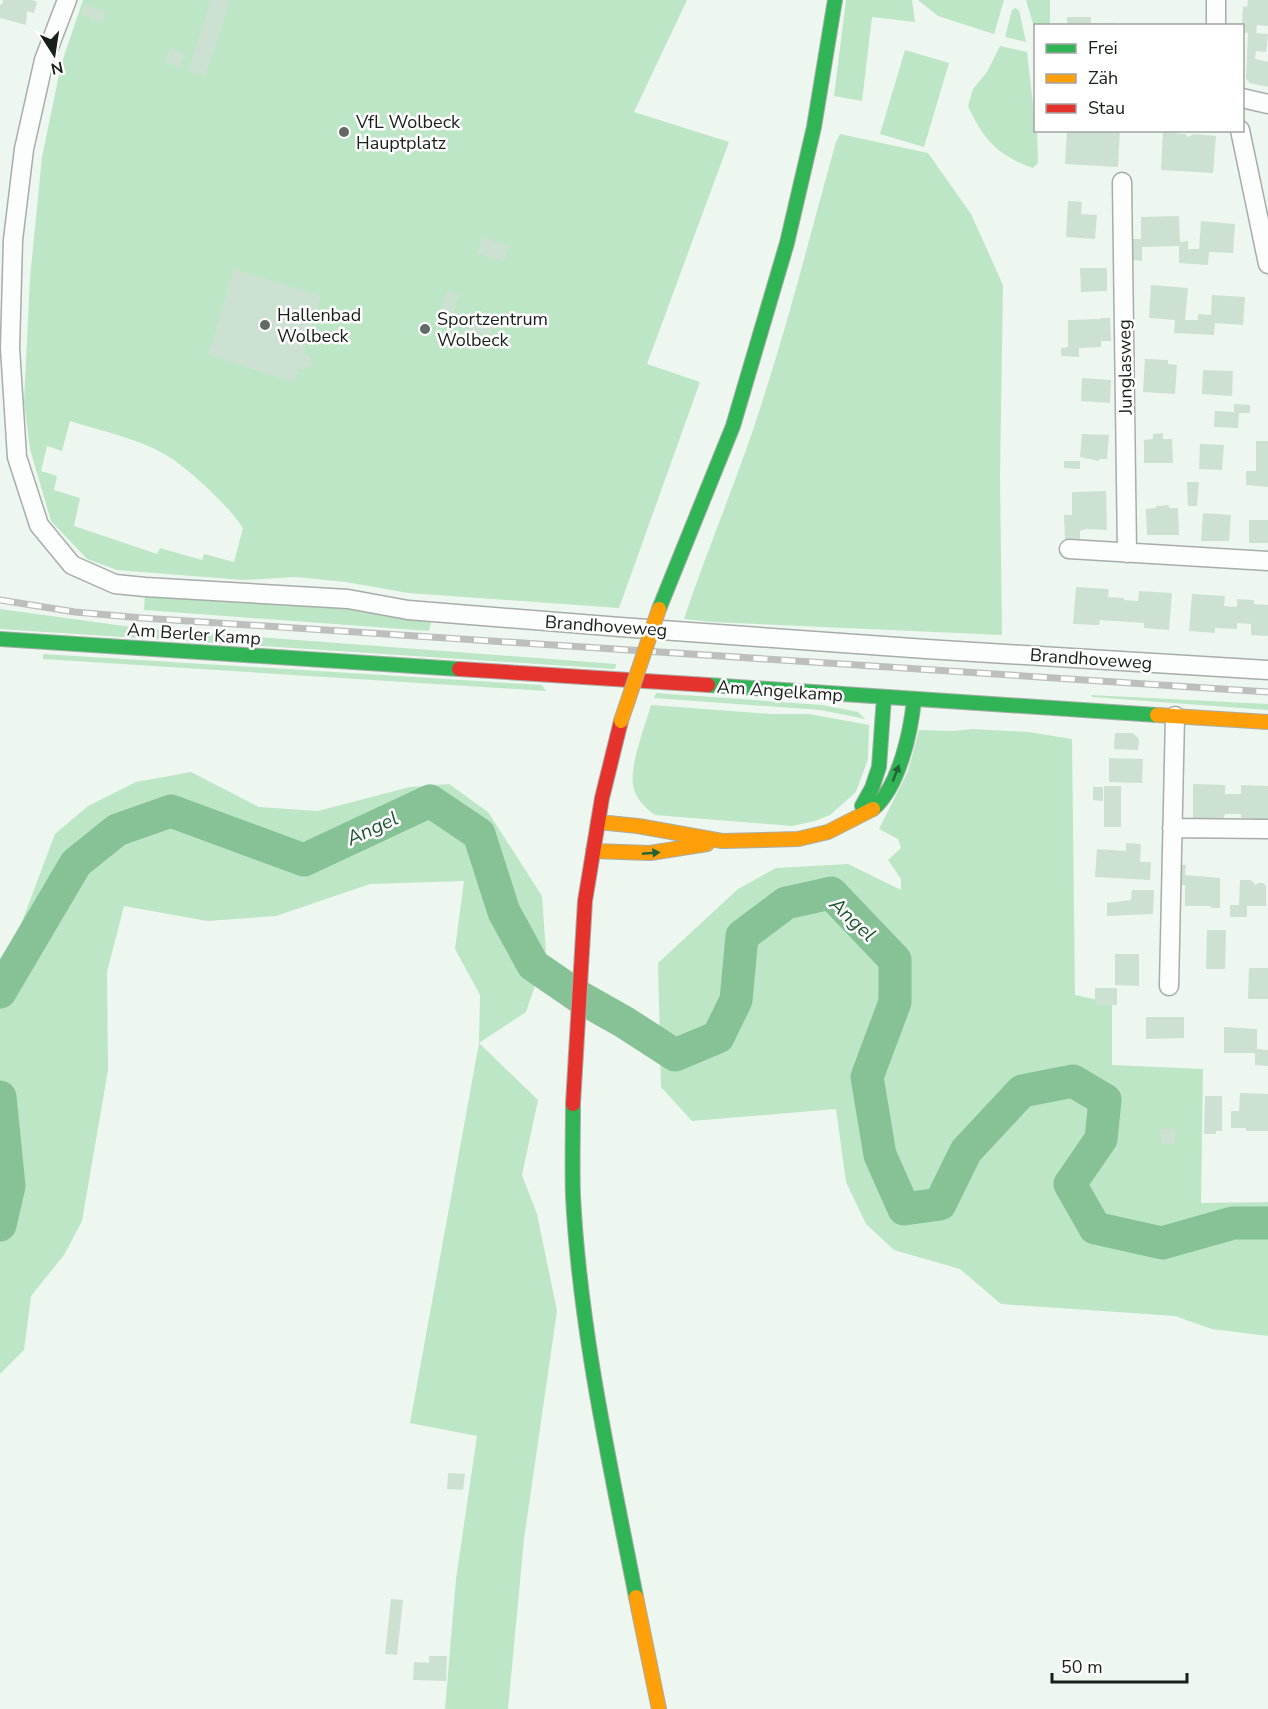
<svg xmlns="http://www.w3.org/2000/svg" width="1268" height="1709" viewBox="0 0 1268 1709" font-family="'Nunito Sans',sans-serif">
<style>
.green{fill:#bde6c6;fill-rule:evenodd}
.lines{fill:none;stroke-linecap:round;stroke-linejoin:round}
.river{stroke:#86c296;stroke-width:33}
.building{fill:#cde1d2}
.street-casing{stroke:#a7ada8;stroke-width:21}
.fast-casing{stroke:#a7ada8;stroke-width:16}
.slow-casing{stroke:#a7ada8;stroke-width:16}
.jam-casing{stroke:#a7ada8;stroke-width:16}
.street{stroke:#fcfefd;stroke-width:18}
.fast{stroke:#30b455;stroke-width:14}
.slow{stroke:#ff9f0a;stroke-width:14}
.jam{stroke:#e5322d;stroke-width:14}
.rail-casing{stroke:#bdbfbd;stroke-width:7}
.rail{stroke:#fff;stroke-width:4.5;stroke-dasharray:14;stroke-linecap:butt}
.slow-bridge-casing{stroke:#a7ada8;stroke-width:16;stroke-linecap:butt}
.slow-bridge{stroke:#ff9f0a;stroke-width:14}
.oneway{fill:#236235}
.poi-dot{fill:#636a65;stroke:#fff;stroke-width:2}
.labels{text-anchor:middle;stroke-width:5;stroke-linejoin:round;paint-order:stroke}
.poi-label{font-size:18px;fill:#191f1a;stroke:#fff;text-anchor:start}
.street-label{font-size:18px;fill:#191f1a;stroke:#fff}
.water-label{font-size:20px;font-style:italic;fill:#1e5830;stroke:#fff}
</style>
<rect width="100%" height="100%" fill="#edf6ef"/>
<path class="green" d="M83,0H687L634,112L729,142L647,364L700,382L619,608L408,593L346,582L296,577L243,580L117,570L87,559L51,521L30,449L24,402L30,278L42,157L61,65ZM70,421C102,431 137,438 166,455C188,468 229,506 243,528L234,562L204,554L202,560L160,548L157,554L74,526L80,498L54,490L57,476L41,471L47,446L62,451Z
M846,0H912L915,22L872,17L862,101L834,96Z
M918,0H1004L994,34L938,16Z
M1026,0H1050V25L1036,26L1035,30Z
M1015,8L1019,10L1026,42L1005,37L1012,10Z
M1000,46L1027,52L1036,130L1037,131L1038,163L1033,168C998,156 983,139 968,106L973,89L987,72Z
M905,50L949,63L924,147L880,134Z
M840,134L928,153L971,214L1003,285L1000,476L1002,635L712,622L684,619C709,544 741,471 764,396C791,313 812,227 836,142Z
M145,595L341,607L431,622L429,631L144,610Z
M0,609L139,628L616,664L615,669L0,629Z
M43,654L542,685L546,691L43,659Z
M656,693L822,705L858,712L865,719L821,710L654,698Z
M1091,695L1268,704V710L1092,697Z
M651,705L771,714H809L869,725L868,759L856,792L830,815L815,821L792,826L655,815C645,808 635,798 633,785C630,763 645,727 651,705Z
M973,729L1028,732L1072,739L1075,995L1112,1003V1065L1203,1069L1201,1203L1268,1202V1336L1212,1329L1175,1316L1001,1304L960,1269L894,1250L866,1224L846,1182L836,1109L692,1121L661,1087L658,963L738,889L776,868L848,864L901,890V879L888,860L901,848L898,839L879,829L908,771L919,730L952,731Z
M191,772L259,807L318,811L410,787L449,784L488,812L542,896L546,953L526,1012L479,1043L538,1100L522,1175L537,1214L557,1311L524,1539L508,1709H445L456,1579L477,1436L410,1423L479,1043L480,995L455,949L464,881L370,884L276,916L207,921L124,906L107,972L108,1070L82,1221L64,1255L31,1296L24,1350L0,1374V1225L9,1186L0,1097V986L6,964L55,834L88,806L136,782Z"/>
<g class="lines">
<path class="river" d="M0,992L76,863L117,830L171,811L304,860L430,801L479,834L504,912L533,965L578,996L624,1022L675,1055L718,1037L736,1000L742,936L786,903L831,893L895,960V1002L867,1077L880,1155L904,1209L940,1204L966,1151L1022,1091L1073,1081L1105,1100L1101,1139L1070,1184L1095,1228L1162,1243L1233,1223H1268
M0,1097L9,1186L0,1225"/>
</g>
<path class="building" d="M3,0H32L37,2L34,13L27,11L26,25L0,18V4L2,5Z
M211,0H229L227,4L229,5L205,76L188,71Z
M1248,0H1268V26L1257,25L1256,33L1268,34L1266,52L1256,51L1255,59L1268,62V87L1250,83L1246,79L1248,33L1242,32V26L1243,6L1247,7Z
M84,5L106,11L104,22L90,19L91,16L82,15Z
M1067,17H1091V23H1114V26H1067Z
M170,48L185,53L180,68L165,63Z
M1067,130H1120L1118,167L1065,164Z
M1163,132L1185,134L1188,137L1194,134L1216,136L1213,173L1161,170Z
M1068,201L1082,202L1081,214L1097,215L1095,239L1066,237Z
M1179,216L1180,242L1188,241V249H1199L1201,221L1235,224L1233,253L1209,252L1208,265L1179,263V246L1142,247V261L1133,260V239H1141V217Z
M482,237L509,246L504,262L477,253Z
M1080,268H1107V291L1081,292Z
M234,269L321,296L303,353L309,355L313,365L304,370L299,368L294,382L208,355Z
M1151,285L1188,288L1185,320H1198V314L1211,315L1212,295L1245,297L1243,325L1215,323L1214,335L1174,333L1175,320L1149,318Z
M447,291L459,294L452,317L440,313Z
M1100,318H1110L1111,341H1101V347L1079,348V357L1061,356V348L1068,347V320L1101,319Z
M468,320L493,328L490,337L466,328Z
M1145,359L1168,360V364L1177,365L1175,394L1143,392Z
M1203,370L1233,371L1232,396L1202,394Z
M1082,378L1111,380L1110,403L1081,401Z
M1234,404L1250,405V413H1239L1238,428L1214,427L1215,411L1234,412Z
M1163,433V439H1172L1173,463H1144V440L1153,439V434Z
M1082,434L1109,435L1107,459H1099V461L1080,457Z
M1256,441H1268V487L1246,485V471H1256Z
M1200,444L1224,445L1222,470L1199,469Z
M1064,461H1080V469L1064,468Z
M1187,482H1199L1197,506H1188Z
M1106,491L1107,530L1086,529L1080,531V541L1065,540L1064,515H1072V492Z
M1169,505V508H1178L1179,535H1147L1146,509L1156,508V506Z
M1203,513L1231,515L1229,541H1201Z
M1249,520H1268V543H1249Z
M1076,587L1109,589L1108,597L1124,598V600L1138,601L1139,591L1172,593L1169,630L1144,628V623L1100,620L1099,625L1073,624Z
M1192,594L1225,596L1224,606L1237,607V599L1254,600V604L1268,605V636L1251,635V624L1237,623V629L1215,628V633L1189,631Z
M1115,733H1133L1139,739L1138,750L1114,749Z
M1109,758L1143,759L1142,783L1109,782Z
M1193,784L1225,785V794H1241V785L1268,786V820L1241,818V814H1225L1224,818L1193,819Z
M1104,786H1121V827H1104Z
M1093,787H1103V801L1093,800Z
M1126,843L1141,844L1140,862H1151L1150,880L1095,877L1097,849L1126,851Z
M1177,865H1186L1185,875L1220,878V908H1212L1210,906H1185V885H1177Z
M1240,880H1251L1256,885L1258,883H1263L1266,886V906H1247V917H1230V905H1239Z
M1132,890H1154L1153,914L1107,916V903L1131,900Z
M1207,930H1226L1225,969H1206Z
M1115,954H1139V986L1115,985Z
M1249,968H1268V999H1248Z
M1095,988H1117V1005H1095Z
M1146,1017H1184V1038L1146,1039Z
M1224,1027L1257,1029V1049L1268,1050V1066L1255,1065V1053H1224Z
M1240,1093L1268,1094V1131H1246V1128H1231V1111H1239Z
M1205,1096H1222V1131H1216V1134H1204Z
M1160,1129H1175V1144H1161Z
M448,1473L465,1474L463,1490L447,1489Z
M391,1599L403,1600L397,1655L385,1654Z
M429,1656H447L446,1681L413,1680L414,1662L429,1663Z"/>
<g class="lines">
<g class="street-casing">
<path id="street" d="M67,0L44,60L24,149L13,240L10,348L17,457L39,525L72,565L115,584L145,587L348,599L408,610L620,627L926,649L1268,670
M1216,26V0
M1242,98L1268,104
M1240,130L1268,264
M1122,182L1127,553
M1069,549L1268,561
M1172,828L1268,829
M1169,986L1175,716"/>
</g>
<g class="fast-casing">
<path id="fast" d="M659,609L733,426L787,243L814,127L835,0
M0,639L459,669
M708,685L1157,715
M862,806L872,788L879,767L884,697
M873,809C899,787 911,732 914,699
M573,1104C573,1135 572,1165 573,1196C580,1331 610,1464 636,1597"/>
</g>
<g class="slow-casing">
<path id="slow" d="M1157,715L1268,722
M598,822L638,826L722,841L798,839L828,832L873,809
M593,851L650,853L707,844
M636,1597L659,1709"/>
</g>
<g class="jam-casing">
<path id="jam" d="M459,669L708,685
M573,1104L585,901L602,798L621,721"/>
</g>
<use href="#street" class="street"/>
<use href="#fast" class="fast"/>
<use href="#slow" class="slow"/>
<use href="#jam" class="jam"/>
<g class="rail-casing">
<path id="rail" d="M0,600L75,612L142,618L1268,692"/>
</g>
<use href="#rail" class="rail"/>
<g class="slow-bridge-casing">
<path id="slow-bridge" d="M621,721L659,609"/>
</g>
<use href="#slow-bridge" class="slow-bridge"/>
</g>
<defs><path id="oneway-solid" d="M-6-.8H1V-3.2L6.5 0L1 3.2V.8H-6Z" transform="scale(1.5)"/></defs>
<g class="oneway">
<use href="#oneway-solid" transform="translate(896 773) rotate(-69)"/>
<use href="#oneway-solid" transform="translate(651 853) rotate(-5)"/>
</g>
<g class="poi-dot">
<circle cx="344" cy="132" r="6"/>
<circle cx="265" cy="325" r="6"/>
<circle cx="425" cy="329" r="6"/>
</g>
<g class="labels">
<g class="poi-label">
<text x="356" y="128">VfL Wolbeck<tspan x="356" dy="21">Hauptplatz</tspan></text>
<text x="277" y="321">Hallenbad<tspan x="277" dy="21">Wolbeck</tspan></text>
<text x="437" y="325">Sportzentrum<tspan x="437" dy="21">Wolbeck</tspan></text>
</g>
<g class="street-label">
<text transform="translate(1125 367) rotate(-91)" y="6">Junglasweg</text>
<text transform="translate(606 626) rotate(4)" y="6">Brandhoveweg</text>
<text transform="translate(194 634) rotate(4)" y="6">Am Berler Kamp</text>
<text transform="translate(1091 659) rotate(4)" y="6">Brandhoveweg</text>
<text transform="translate(780 691) rotate(4)" y="6">Am Angelkamp</text>
</g>
<g class="water-label">
<text transform="translate(372 828) rotate(-25)" y="7">Angel</text>
<text transform="translate(853 919) rotate(43)" y="7">Angel</text>
</g>
</g>
<rect x="1034" y="24" width="210" height="108" fill="#ffffff" stroke="#a3a5a3" stroke-width="1.5"/>
<rect x="1046" y="44" width="30" height="9" fill="#30b455" stroke="#a3a5a3" stroke-width="1.5"/>
<text x="1088" y="54" font-size="18" fill="#191f1a">Frei</text>
<rect x="1046" y="74" width="30" height="9" fill="#ff9f0a" stroke="#a3a5a3" stroke-width="1.5"/>
<text x="1088" y="84" font-size="18" fill="#191f1a">Zäh</text>
<rect x="1046" y="104" width="30" height="9" fill="#e5322d" stroke="#a3a5a3" stroke-width="1.5"/>
<text x="1088" y="114" font-size="18" fill="#191f1a">Stau</text>
<g transform="translate(54 54) rotate(168)" stroke="#ffffff" stroke-width="4.5" paint-order="stroke">
<path d="M0-4.5L10 22L0 15L-10 22Z" fill="#191f1a"/>
<text y="-9" font-size="16" font-weight="bold" text-anchor="middle" fill="#191f1a">N</text>
</g>
<path d="M1052 1673v9h135v-9" fill="none" stroke="#191f1a" stroke-width="3"/>
<text x="1061" y="1673" font-size="18" fill="#191f1a" stroke="#ffffff" stroke-width="4.5" paint-order="stroke">50 m</text>
</svg>
